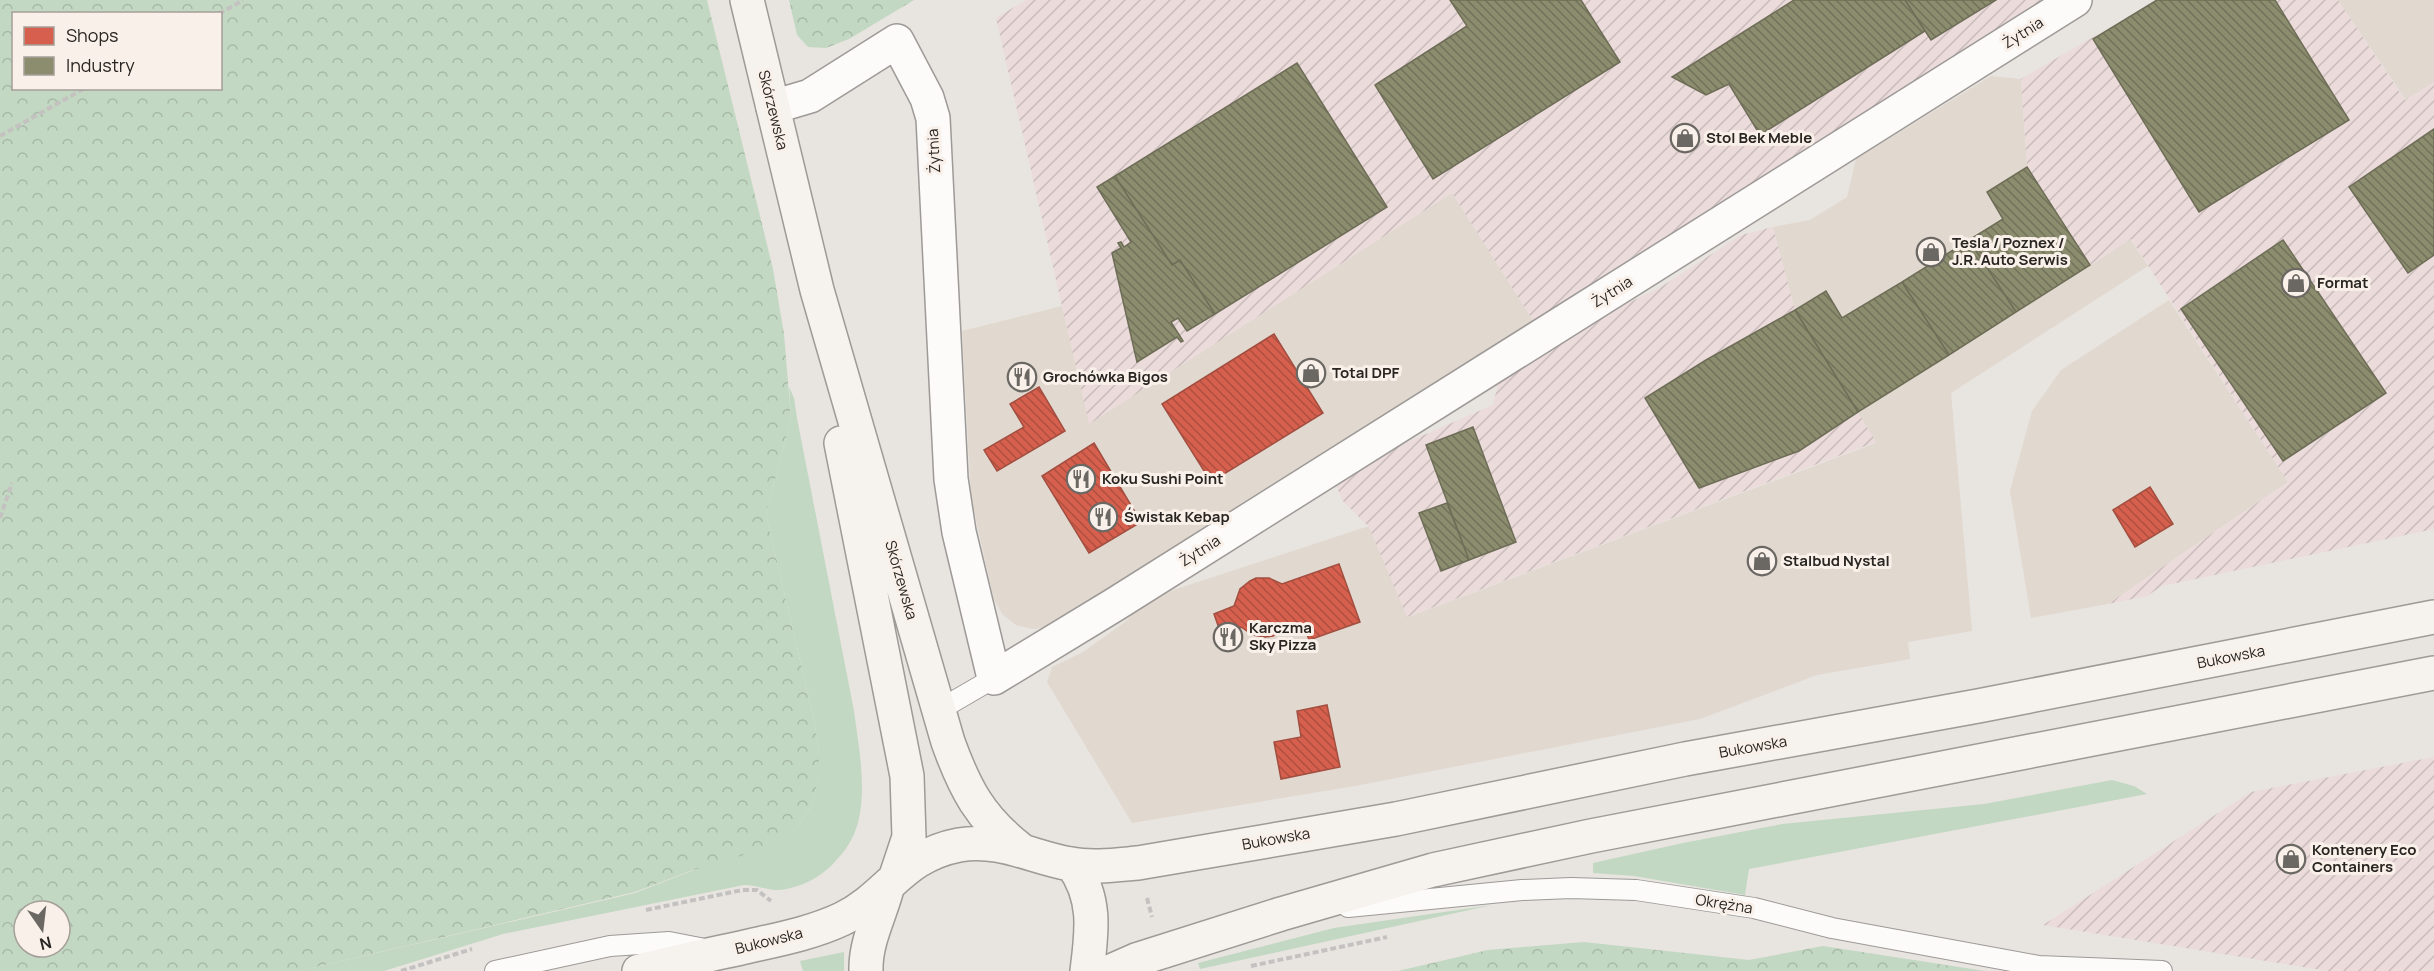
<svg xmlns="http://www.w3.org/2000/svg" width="2434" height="971" viewBox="0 0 2434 971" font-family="Manrope,sans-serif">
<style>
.built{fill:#e1d8cf}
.industrial{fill:url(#industrial-furrows)}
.green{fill:#c2d8c2}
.forest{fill:url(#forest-crowns);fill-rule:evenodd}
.shops{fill:url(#shops-back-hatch);stroke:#a24e40;stroke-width:1.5}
.industry{fill:url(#industry-back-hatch);stroke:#6e6d57;stroke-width:1.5}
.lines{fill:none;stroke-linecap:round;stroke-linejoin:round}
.lane-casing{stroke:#9d9a97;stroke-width:22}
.street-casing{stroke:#9d9a97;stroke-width:36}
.secondary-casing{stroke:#9d9a97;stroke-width:36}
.path{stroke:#c4c2c0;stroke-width:4;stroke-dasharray:6 3;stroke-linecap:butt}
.lane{stroke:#fcfbfa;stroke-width:20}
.street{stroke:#fcfbfa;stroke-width:33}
.secondary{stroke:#f6f2ee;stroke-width:33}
.labels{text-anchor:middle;stroke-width:6;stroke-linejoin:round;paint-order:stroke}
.street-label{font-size:15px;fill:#282522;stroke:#f9f0e9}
.poi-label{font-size:15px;font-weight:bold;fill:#282522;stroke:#f9f0e9;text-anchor:start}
</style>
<defs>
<pattern id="industrial-furrows" width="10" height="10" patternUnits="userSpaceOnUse" patternTransform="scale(1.5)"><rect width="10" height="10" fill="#ebdbdb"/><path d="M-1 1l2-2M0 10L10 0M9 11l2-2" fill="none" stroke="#cabcbc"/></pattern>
<pattern id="forest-crowns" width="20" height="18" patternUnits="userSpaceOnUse" patternTransform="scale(1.5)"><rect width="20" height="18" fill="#c2d8c2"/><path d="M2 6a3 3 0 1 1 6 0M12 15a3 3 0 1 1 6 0" fill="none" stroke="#a7b9a6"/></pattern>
<pattern id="shops-back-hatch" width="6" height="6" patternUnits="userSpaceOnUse" patternTransform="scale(1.5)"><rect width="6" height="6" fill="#d6604d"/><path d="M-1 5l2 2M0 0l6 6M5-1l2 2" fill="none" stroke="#ae4f40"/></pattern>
<pattern id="industry-back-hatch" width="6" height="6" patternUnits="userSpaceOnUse" patternTransform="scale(1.5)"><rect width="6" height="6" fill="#8c8c6e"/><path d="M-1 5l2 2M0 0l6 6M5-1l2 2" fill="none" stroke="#72725a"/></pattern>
</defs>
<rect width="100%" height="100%" fill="#e8e4e0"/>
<path class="built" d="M2338,0H2434V82L2406,100Z
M1991,76L2021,79L2027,167L2091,265L2130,239L2148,266L1951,393L1972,631L1908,642L1910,659L1817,675L1700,719L1355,786L1132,823L1047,682L1052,667L1083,652L1125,622L1146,599L1369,526L1408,617L1876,443L1795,310L1773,227L1810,220L1847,197L1856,159Z
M1452,193L1534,322L1059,620L1047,627L1033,629L1016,625L1003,615L994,600L971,498L962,331L1062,306L1090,423Z
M2169,300L2288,482L2108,604L2031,618L2010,491L2032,411L2061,370Z"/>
<path class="industrial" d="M1026,0H2050L1534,322L1452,193L1089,424L996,18Z
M2157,0H2338L2405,100L2434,82V529L2162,586L2147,596L2108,604L2288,482L2131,239L2090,265L2027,167L2021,79Z
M1773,227L1795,310L1876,442L1407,617L1369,527L1342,500L1335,482L1366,460L1493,405L1499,380L1606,314L1661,287L1741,235Z
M2434,757V971H2328L2043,925L2251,792Z"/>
<path class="green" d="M789,387L794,398L797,418L854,711C859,749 871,807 850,842C846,850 839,857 833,864C818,879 801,887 780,890C768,891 757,885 744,885L503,934L384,971H299L635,893L794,831L810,808L819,779V755L815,724L766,515L791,418Z
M2112,780L2134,786L2147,794L1749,869L1745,895L1634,876L1593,873V863L1683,843L1782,824L1984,804Z
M1492,905L1200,969L1198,963L1334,928Z
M844,952V971H803L800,961Z"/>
<path class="forest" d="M0,0H707L773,269L784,334L791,418L766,515L815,724L819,755V779L810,808L794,831L767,848L693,870L635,892L299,971H0ZM14,14H220V88H14ZM24,911H60V947H24Z
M789,0H914L849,39L826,48L808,47L797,35Z
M1584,942L1749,960L1823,946L1985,971H1398L1488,950Z"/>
<path class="shops" d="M1274,334L1323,413L1211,482L1162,404Z
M1039,387L1065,431L997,471L984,450L1024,427L1010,404Z
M1094,443L1141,522L1089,553L1042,476Z
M2150,487L2173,524L2135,547L2113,510Z
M1339,564L1360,622L1309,640L1305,628L1288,634L1283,630L1273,636L1265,637L1253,635L1241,627L1221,634L1214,614L1234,606L1240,589L1250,581L1256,578H1269L1282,584Z
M1327,705L1340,767L1281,779L1274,742L1301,737L1297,711Z"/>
<path class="industry" d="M1450,0H1581L1620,62L1433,179L1375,85L1467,26Z
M1794,0H1905L1925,31L1760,135L1729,84L1706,95L1672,77Z
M1905,0H1996L1931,40Z
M2157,0H2275L2349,120L2199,212L2093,39Z
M1297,63L1387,207L1215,314L1180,260L1172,265L1115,176Z
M2434,129V255L2408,273L2349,187Z
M2027,167L2090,265L2016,312L1969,240L2003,219L1987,192Z
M1115,176L1172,265L1180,260L1215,314L1187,331L1178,318L1171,322L1183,341L1181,342L1177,337L1137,362L1112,253L1121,248L1118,243L1121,242L1124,247L1131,242L1097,187Z
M1969,240L2016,312L1949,355L1902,282Z
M2283,240L2386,393L2283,461L2181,309Z
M1902,282L1949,355L1858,412L1795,310L1826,291L1842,318Z
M1795,310L1858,412L1799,451L1699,488L1645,398L1706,360Z
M1473,427L1516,542L1469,560L1426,445Z
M1447,503L1469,560L1441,571L1419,513Z"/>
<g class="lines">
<g class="lane-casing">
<path id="lane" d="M939,710L994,678
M1348,907L1522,890L1571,888L1636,890L1754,908L1832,928L2039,966L2162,971
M495,971L610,946L669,942L705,949"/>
</g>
<g class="street-casing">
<path id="street" d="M773,107L810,96L897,41L927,98L933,118L951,479L959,532L994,678L1114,605L2075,0"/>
</g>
<g class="secondary-casing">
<path id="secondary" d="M747,0L817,290L948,742C965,789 980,818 1020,849
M841,443L907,776L909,837L896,876
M1072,864C1097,898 1092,932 1087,971
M639,971C673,963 707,955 741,948C775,940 810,934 842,919C889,896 901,856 959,845C999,838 1032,857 1070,864C1093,868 1115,865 1138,863L1396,819L1685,759L1978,706L2434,617
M866,971C865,941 881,914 888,885
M1111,971L1136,960L1281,914L1433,870L1591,836L2434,673"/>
</g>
<path class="path" d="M219,14L243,0
M0,136L85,88
M0,518L12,483
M1147,898L1152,917
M646,910L742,890H757L771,901
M1251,966L1387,937
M401,971L472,949"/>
<use href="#lane" class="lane"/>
<use href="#street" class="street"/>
<use href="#secondary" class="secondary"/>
</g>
<defs>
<g id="shop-ring" transform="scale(1.5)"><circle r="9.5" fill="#f9f0e9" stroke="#6b6864" stroke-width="1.5"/><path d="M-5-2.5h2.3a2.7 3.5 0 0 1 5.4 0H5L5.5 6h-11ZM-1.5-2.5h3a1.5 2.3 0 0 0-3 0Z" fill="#6b6864"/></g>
<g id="restaurant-ring" transform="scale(1.5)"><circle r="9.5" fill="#f9f0e9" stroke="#6b6864" stroke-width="1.5"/><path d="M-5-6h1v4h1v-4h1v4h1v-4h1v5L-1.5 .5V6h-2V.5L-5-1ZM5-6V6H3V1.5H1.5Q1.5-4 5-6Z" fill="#6b6864"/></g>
</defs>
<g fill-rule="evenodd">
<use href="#shop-ring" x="1685" y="138"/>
<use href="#shop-ring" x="1931" y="252"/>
<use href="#shop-ring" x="2296" y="283"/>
<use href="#shop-ring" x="1311" y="373"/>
<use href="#restaurant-ring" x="1022" y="377"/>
<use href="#restaurant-ring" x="1081" y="479"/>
<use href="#restaurant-ring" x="1103" y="517"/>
<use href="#shop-ring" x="1762" y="561"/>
<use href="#restaurant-ring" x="1228" y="637"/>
<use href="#shop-ring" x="2291" y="859"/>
</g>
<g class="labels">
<g class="street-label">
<text transform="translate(2023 33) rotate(-32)" y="5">Żytnia</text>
<text transform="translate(773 110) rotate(76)" y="5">Skórzewska</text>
<text transform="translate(934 151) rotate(-93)" y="5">Żytnia</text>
<text transform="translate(1612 292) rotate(-32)" y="5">Żytnia</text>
<text transform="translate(1200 551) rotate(-32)" y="5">Żytnia</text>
<text transform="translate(901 580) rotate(74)" y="5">Skórzewska</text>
<text transform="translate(2231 657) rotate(-11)" y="5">Bukowska</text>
<text transform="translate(1753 747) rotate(-10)" y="5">Bukowska</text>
<text transform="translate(1276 839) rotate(-10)" y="5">Bukowska</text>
<text transform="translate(1724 904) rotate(9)" y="5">Okrężna</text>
<text transform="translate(769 941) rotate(-14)" y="5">Bukowska</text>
</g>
<g class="poi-label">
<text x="1706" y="143">Stol Bek Meble</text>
<text x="1952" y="248">Tesla / Poznex /<tspan x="1952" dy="17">J.R. Auto Serwis</tspan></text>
<text x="2317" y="288">Format</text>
<text x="1332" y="378">Total DPF</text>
<text x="1043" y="382">Grochówka Bigos</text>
<text x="1102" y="484">Koku Sushi Point</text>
<text x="1124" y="522">Świstak Kebap</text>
<text x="1783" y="566">Stalbud Nystal</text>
<text x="1249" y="633">Karczma<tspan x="1249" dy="17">Sky Pizza</tspan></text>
<text x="2312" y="855">Kontenery Eco<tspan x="2312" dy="17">Containers</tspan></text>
</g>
</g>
<rect x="12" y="12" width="210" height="78" fill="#f9f0e9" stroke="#a59f99" stroke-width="1.5"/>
<rect x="24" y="27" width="30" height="18" fill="#d6604d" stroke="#a59f99" stroke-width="1.5"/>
<text x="66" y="42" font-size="18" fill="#282522">Shops</text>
<rect x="24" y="57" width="30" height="18" fill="#8c8c6e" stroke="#a59f99" stroke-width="1.5"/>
<text x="66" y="72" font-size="18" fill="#282522">Industry</text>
<g transform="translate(42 929) rotate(166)"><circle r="28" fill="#f9f0e9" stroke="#a59f99" stroke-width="1.5"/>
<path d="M0-4.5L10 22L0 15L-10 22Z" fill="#6b6864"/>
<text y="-9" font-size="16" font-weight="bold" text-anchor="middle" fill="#282522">N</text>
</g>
</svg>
